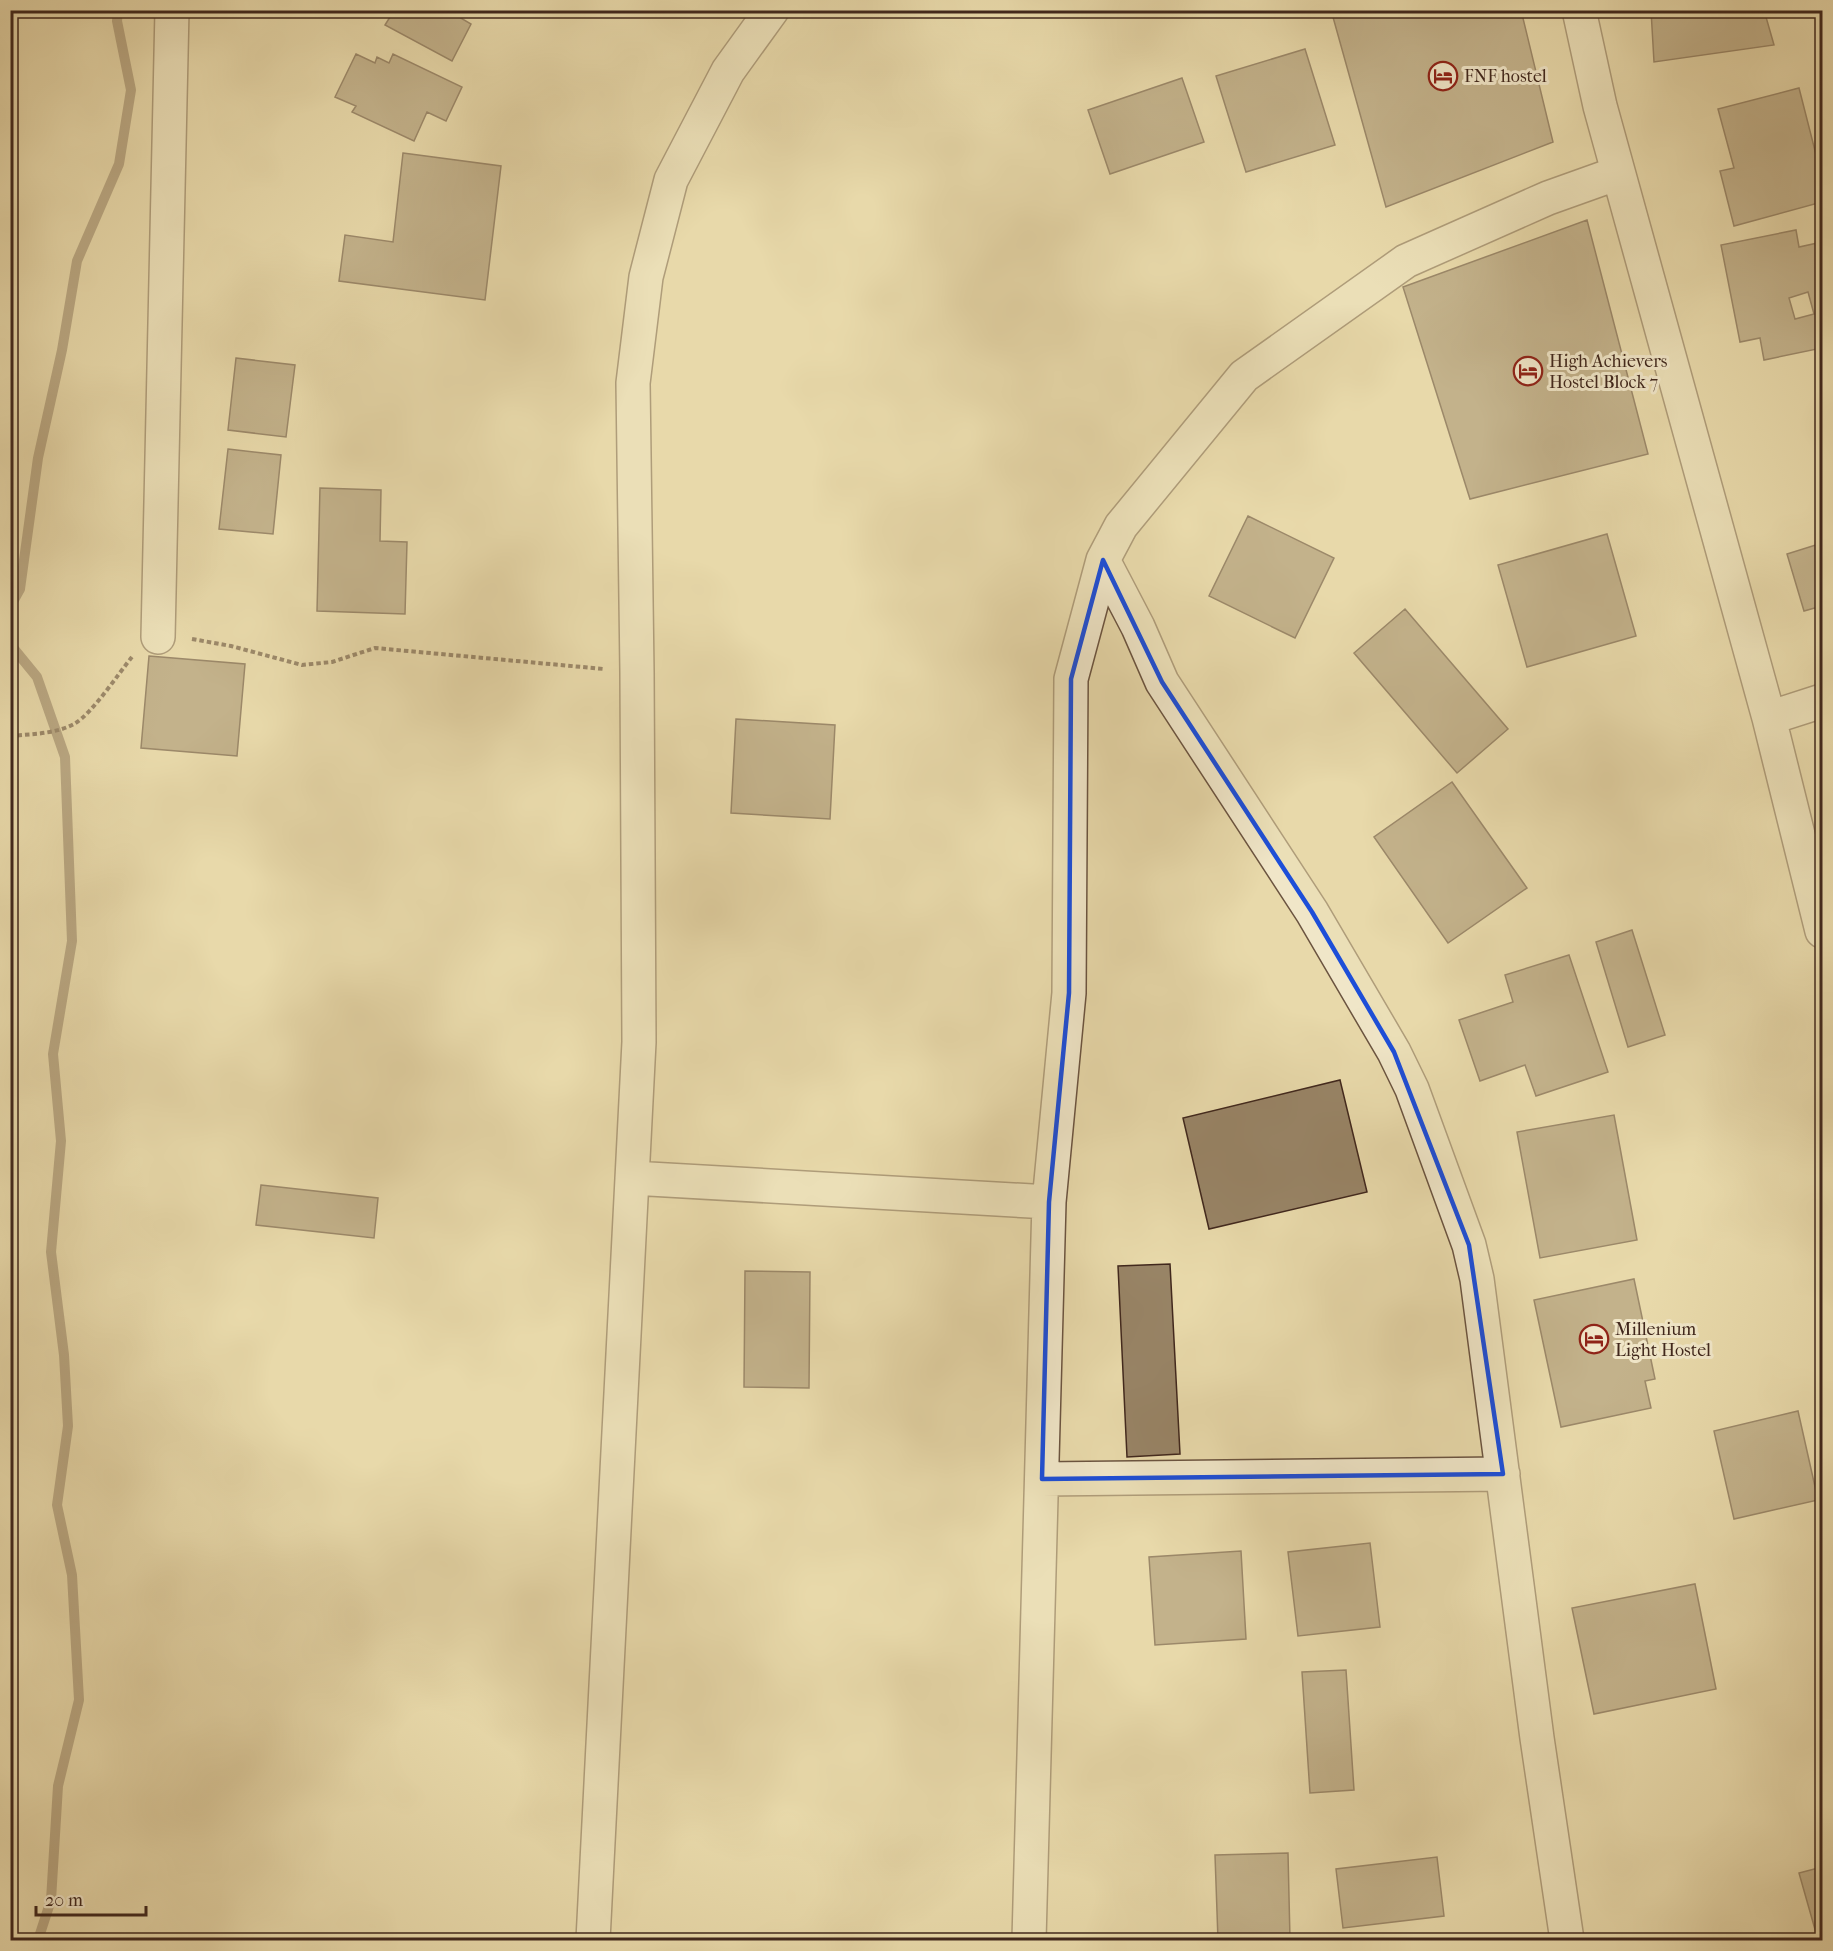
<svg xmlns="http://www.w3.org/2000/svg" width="1833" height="1951" viewBox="0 0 1833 1951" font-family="'IM FELL French Canon',serif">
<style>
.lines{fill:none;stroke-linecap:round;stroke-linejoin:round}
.stream{stroke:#836e55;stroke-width:10}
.building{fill:#988466;stroke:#41281d;stroke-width:1.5;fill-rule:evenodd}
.street-casing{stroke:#6b5440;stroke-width:36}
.path{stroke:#41281d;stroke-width:4;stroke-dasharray:4.5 3;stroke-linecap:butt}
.street{stroke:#f0e6c8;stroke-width:33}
.marked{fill:none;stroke:#1d4ed8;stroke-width:4.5;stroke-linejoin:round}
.labels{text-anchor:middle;stroke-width:6;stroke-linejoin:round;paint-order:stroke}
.poi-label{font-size:18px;fill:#41281d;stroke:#f0e6c8;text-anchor:start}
</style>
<rect width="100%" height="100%" fill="#e8d9aa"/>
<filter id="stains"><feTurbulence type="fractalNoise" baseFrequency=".00333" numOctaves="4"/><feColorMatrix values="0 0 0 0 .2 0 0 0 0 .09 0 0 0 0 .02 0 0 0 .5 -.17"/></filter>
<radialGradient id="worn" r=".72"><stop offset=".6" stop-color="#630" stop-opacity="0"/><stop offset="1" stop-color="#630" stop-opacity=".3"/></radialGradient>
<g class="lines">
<path class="stream" d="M10,607L20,589L38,458L62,350L77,261L119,164L131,90L117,21L118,10
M10,644L37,677L65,757L72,941L53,1054L61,1141L51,1252L64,1355L68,1426L57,1505L72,1575L79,1700L58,1786L51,1900L38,1940"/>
</g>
<path class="building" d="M381,10H463L459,17L471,24L452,61L385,25L390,17L380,12Z
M1331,10H1521L1553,142L1386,207Z
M1651,10H1764L1774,45L1654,62Z
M1305,49L1335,145L1246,172L1216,76Z
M356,54L375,63L377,57L389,63L393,54L462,87L446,121L427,112L414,141L352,112L356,106L335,97Z
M1182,78L1204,142L1110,174L1088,110Z
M1799,88L1822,178V202L1734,226L1720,171L1734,168L1718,109Z
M403,153L501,166L485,300L339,281L345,235L393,242Z
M1587,220L1648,454L1470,499L1403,287Z
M1796,230L1799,247L1822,242V348L1764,360L1760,338L1740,342L1721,245ZM1808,292L1814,314L1795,319L1789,298Z
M236,358L295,365L286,437L228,430Z
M228,449L281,455L273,534L219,529Z
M320,488L381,490L380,541L407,542L405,614L317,611Z
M1248,516L1334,558L1295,638L1209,596Z
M1607,534L1636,636L1527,667L1498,565Z
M1822,543V606L1804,611L1787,554Z
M1405,609L1508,729L1457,773L1354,653Z
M149,656L245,664L237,756L141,748Z
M736,719L835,725L830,819L731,813Z
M1452,782L1527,888L1448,943L1374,837Z
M1632,930L1665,1035L1628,1047L1596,942Z
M1569,955L1608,1072L1536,1096L1525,1065L1480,1081L1459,1020L1513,1002L1505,975Z
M1340,1080L1367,1192L1209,1229L1183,1118Z
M1614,1115L1637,1240L1540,1258L1517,1132Z
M261,1185L378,1198L374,1238L256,1225Z
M1170,1264L1180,1454L1127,1457L1118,1266Z
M745,1271L810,1272L809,1388L744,1387Z
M1634,1279L1655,1379L1645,1381L1651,1408L1561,1427L1534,1300Z
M1798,1411L1818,1500L1734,1519L1714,1431Z
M1370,1543L1380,1627L1298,1636L1288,1552Z
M1241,1551L1246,1639L1155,1645L1149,1557Z
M1695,1584L1716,1689L1594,1714L1572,1608Z
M1346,1670L1354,1790L1310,1793L1302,1672Z
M1288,1853L1290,1940H1218L1215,1855Z
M1437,1857L1444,1916L1343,1928L1336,1869Z
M1822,1867V1940H1818L1799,1873Z"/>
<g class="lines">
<g class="street-casing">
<path id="street" d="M1579,10L1600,106L1769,718L1822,931
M1103,560L1138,627L1162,682L1312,912L1394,1052L1412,1089L1469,1245L1477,1279L1537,1738L1567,1940
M158,637L172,10
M1769,718L1822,701
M632,1178L1049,1202
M1042,1479L1503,1474
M593,1940L639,1042L637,672L633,383L646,277L671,180L728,71L772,10
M1029,1940L1049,1202L1069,993L1071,679L1103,560L1121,526L1244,376L1406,261L1548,198L1618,173"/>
</g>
<path class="path" d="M192,639L231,646L302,665L332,662L375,648L604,669
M10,736C32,734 55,734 74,724C92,714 118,674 132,657"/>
<use href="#street" class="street"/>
</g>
<path d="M0 0H1833V1951H0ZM1103,560L1162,682L1312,912L1394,1052L1469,1245L1503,1474L1042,1479L1049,1202L1069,993L1071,679Z" fill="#e8d9aa" fill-opacity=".55" fill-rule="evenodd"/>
<path class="marked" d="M1103,560L1162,682L1312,912L1394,1052L1469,1245L1503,1474L1042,1479L1049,1202L1069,993L1071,679Z"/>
<defs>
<g id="hotel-ring" transform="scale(1.5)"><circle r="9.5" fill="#f0e6c8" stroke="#8f2418" stroke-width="1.5"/><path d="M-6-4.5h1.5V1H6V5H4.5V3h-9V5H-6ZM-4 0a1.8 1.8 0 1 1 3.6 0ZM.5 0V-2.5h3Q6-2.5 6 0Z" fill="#8f2418"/></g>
</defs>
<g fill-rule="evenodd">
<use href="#hotel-ring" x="1443" y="76"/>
<use href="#hotel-ring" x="1528" y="371"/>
<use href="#hotel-ring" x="1594" y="1339"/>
</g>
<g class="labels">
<g class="poi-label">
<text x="1464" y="82">FNF hostel</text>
<text x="1549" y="367">High Achievers<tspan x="1549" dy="21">Hostel Block 7</tspan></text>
<text x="1615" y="1335">Millenium<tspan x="1615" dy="21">Light Hostel</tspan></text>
</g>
</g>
<rect width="1833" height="1951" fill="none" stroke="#e8d9aa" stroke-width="36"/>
<rect x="12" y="12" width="1809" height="1927" fill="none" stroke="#41281d" stroke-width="3"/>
<rect x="18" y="18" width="1797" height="1915" fill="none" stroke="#41281d" stroke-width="1.5"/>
<path d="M36 1906v9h110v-9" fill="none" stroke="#41281d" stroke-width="3"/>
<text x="45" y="1906" font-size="18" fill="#41281d" stroke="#f0e6c8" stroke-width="4.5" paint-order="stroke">20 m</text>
<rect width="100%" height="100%" filter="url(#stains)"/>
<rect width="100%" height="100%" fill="url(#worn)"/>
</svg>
